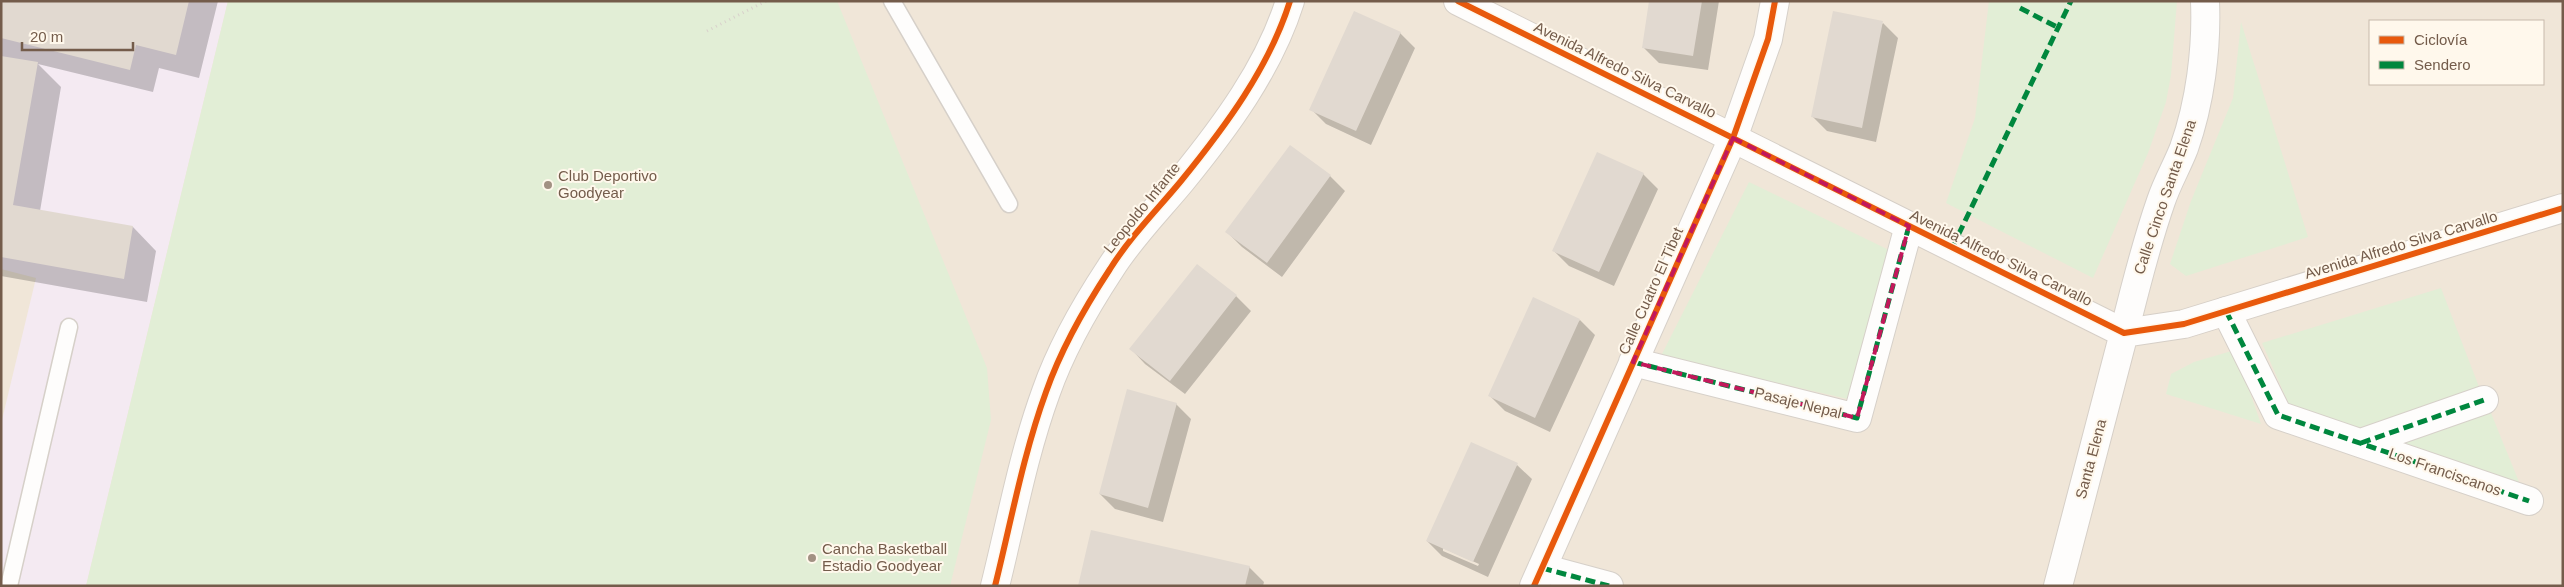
<svg xmlns="http://www.w3.org/2000/svg" width="2564" height="587" viewBox="0 0 2564 587" font-family="Arial,sans-serif">
<style>
.residential{fill:#f0e6d8;fill-rule:evenodd}
.education{fill:#f4eaf2}
.green{fill:#e2eed6}
.shadow{fill:#0003;fill-rule:evenodd}
.building{fill:#e1d9d0}
.lines{fill:none;stroke-linecap:round;stroke-linejoin:round}
.lane-casing{stroke:#d6d0c9;stroke-width:19}
.street-casing{stroke:#d6d0c9;stroke-width:30}
.secondary-casing{stroke:#d6cfc7;stroke-width:30}
.path{stroke:#d8d1cb;stroke-width:3;stroke-dasharray:1 4;stroke-linecap:butt}
.lane{stroke:#fefdfc;stroke-width:16}
.street{stroke:#fefdfc;stroke-width:28}
.secondary{stroke:#fefdfc;stroke-width:28}
.quiet{stroke:#00873e;stroke-width:5;stroke-dasharray:10 5;stroke-linecap:butt}
.cycleway-casing{stroke:#fff8ec;stroke-width:9}
.cycleway{stroke:#e8590c;stroke-width:6}
.marked{fill:none;stroke:#c2185b;stroke-width:4;stroke-dasharray:10 6;stroke-linejoin:round}
.poi-dot{fill:#a29183;stroke:#fff8ec;stroke-width:2}
.labels{text-anchor:middle;stroke-width:4;stroke-linejoin:round;paint-order:stroke}
.street-label{font-size:15px;fill:#745c4b;stroke:#fff8ec}
.poi-label{font-size:15px;fill:#745c4b;stroke:#fff8ec;text-anchor:start}
</style>
<rect width="100%" height="100%" fill="#f7f3eb"/>
<path class="residential" d="M1,1H2563V586H1ZM2370,21H2543V84H2370Z"/>
<path class="education" d="M1,1H228L86,586H1V424L36,278L1,269Z"/>
<path class="green" d="M228,1H837L987,368L991,420L950,586H86Z
M1989,1H2177L2171,75L2166,102L2148,153L2093,278L1946,203L1975,118Z
M2241,22L2308,237L2186,276L2170,264L2191,201L2233,98Z
M1749,182L1893,252L1852,400L1661,356Z
M2441,288L2481,392L2362,434L2291,409L2262,343Z
M2235,350L2261,424L2166,394L2171,374L2194,362Z
M2489,408L2521,487L2394,448L2398,440Z"/>
<path class="shadow" d="M1,1H218L199,78L159,68L153,92L38,64L61,87L40,211L133,227L156,251L147,302L1,276Z
M1651,1H1719L1708,70L1659,63L1644,48Z
M1883,23L1898,38L1876,142L1827,131L1812,116Z
M1400,33L1415,48L1371,145L1326,124L1311,109Z
M1290,147L1330,176L1345,191L1282,277L1242,247L1227,232Z
M1643,174L1658,189L1614,286L1569,266L1554,251Z
M1236,296L1251,311L1185,394L1145,364L1131,349Z
M1580,320L1595,335L1550,432L1505,411L1490,396Z
M1176,404L1191,419L1163,522L1115,509L1100,494Z
M1517,465L1532,479L1488,577L1442,556L1427,541ZM1443,548L1479,564L1478,566L1443,551Z
M1249,567L1264,582L1263,586H1079Z"/>
<path class="building" d="M1,1H189L176,55L136,45L130,70L1,38Z
M1649,1H1702L1693,56L1642,48Z
M1354,11L1401,32L1356,131L1309,110Z
M1833,11L1883,21L1862,128L1811,117Z
M1,56L38,62L13,205L133,226L124,279L1,257Z
M1290,145L1331,175L1267,263L1225,232Z
M1597,152L1644,173L1599,272L1552,251Z
M1197,264L1237,295L1170,381L1129,349Z
M1533,297L1580,319L1535,418L1488,396Z
M1127,389L1177,403L1148,508L1099,494Z
M1471,442L1518,463L1473,562L1426,541Z
M1091,530L1250,566L1245,586H1078Z"/>
<g class="lines">
<g class="lane-casing">
<path id="lane" d="M892,1L1009,204
M9,586L69,327"/>
</g>
<g class="street-casing">
<path id="street" d="M2226,311L2278,415L2529,501
M2124,333C2135,288 2146,244 2161,201C2167,183 2177,166 2184,148C2200,103 2207,49 2205,1
M1633,362L1857,418L1909,226
M2361,443L2484,400
M1542,568L1609,586
M1534,586L1733,138L1768,39L1775,1"/>
</g>
<g class="secondary-casing">
<path id="secondary" d="M1458,1L2124,333L2184,324L2563,208
M995,586C1011,522 1023,455 1046,392C1061,349 1085,307 1110,269C1130,237 1157,210 1181,181C1225,127 1269,68 1290,1
M2058,586L2124,333"/>
</g>
<path class="path" d="M707,31L766,1"/>
<use href="#lane" class="lane"/>
<use href="#street" class="street"/>
<use href="#secondary" class="secondary"/>
<path class="quiet" d="M2020,8L2057,27
M1952,248L2071,1
M2226,311L2278,415L2529,501
M1633,362L1857,418L1909,226
M2361,443L2484,400
M1542,568L1609,586"/>
<g class="cycleway-casing">
<path id="cycleway" d="M1458,1L2124,333L2184,324L2563,208
M995,586C1011,522 1023,455 1046,392C1061,349 1085,307 1110,269C1130,237 1157,210 1181,181C1225,127 1269,68 1290,1
M1534,586L1733,138L1768,39L1775,1"/>
</g>
<use href="#cycleway" class="cycleway"/>
</g>
<path class="marked" d="M1733,138L1909,226L1857,418L1633,362Z"/>
<g class="poi-dot">
<circle cx="548" cy="185" r="5"/>
<circle cx="812" cy="558" r="5"/>
</g>
<g class="labels">
<g class="street-label">
<text transform="translate(1625 70) rotate(26)" y="5">Avenida Alfredo Silva Carvallo</text>
<text transform="translate(2165 197) rotate(-71)" y="5">Calle Cinco Santa Elena</text>
<text transform="translate(1142 208) rotate(-51)" y="5">Leopoldo Infante</text>
<text transform="translate(2401 245) rotate(-17)" y="5">Avenida Alfredo Silva Carvallo</text>
<text transform="translate(2001 258) rotate(26)" y="5">Avenida Alfredo Silva Carvallo</text>
<text transform="translate(1651 291) rotate(-66)" y="5">Calle Cuatro El Tibet</text>
<text transform="translate(1798 403) rotate(14)" y="5">Pasaje Nepal</text>
<text transform="translate(2091 459) rotate(-75)" y="5">Santa Elena</text>
<text transform="translate(2445 472) rotate(19)" y="5">Los Franciscanos</text>
</g>
<g class="poi-label">
<text x="558" y="181">Club Deportivo<tspan x="558" dy="17">Goodyear</tspan></text>
<text x="822" y="554">Cancha Basketball<tspan x="822" dy="17">Estadio Goodyear</tspan></text>
</g>
</g>
<rect width="2564" height="587" fill="none" stroke="#745c4b" stroke-width="5"/>
<rect x="2369" y="20" width="175" height="65" fill="#fff8ec" stroke="#c7baac"/>
<rect x="2379" y="36" width="25" height="8" fill="#e8590c" stroke="#c7baac"/>
<text x="2414" y="45" font-size="15" fill="#745c4b">Ciclovía</text>
<rect x="2379" y="61" width="25" height="8" fill="#00873e" stroke="#c7baac"/>
<text x="2414" y="70" font-size="15" fill="#745c4b">Sendero</text>
<path d="M22 42v8h111v-8" fill="none" stroke="#745c4b" stroke-width="2.5"/>
<text x="30" y="42" font-size="15" fill="#745c4b" stroke="#fff8ec" stroke-width="4" paint-order="stroke">20 m</text>
</svg>
